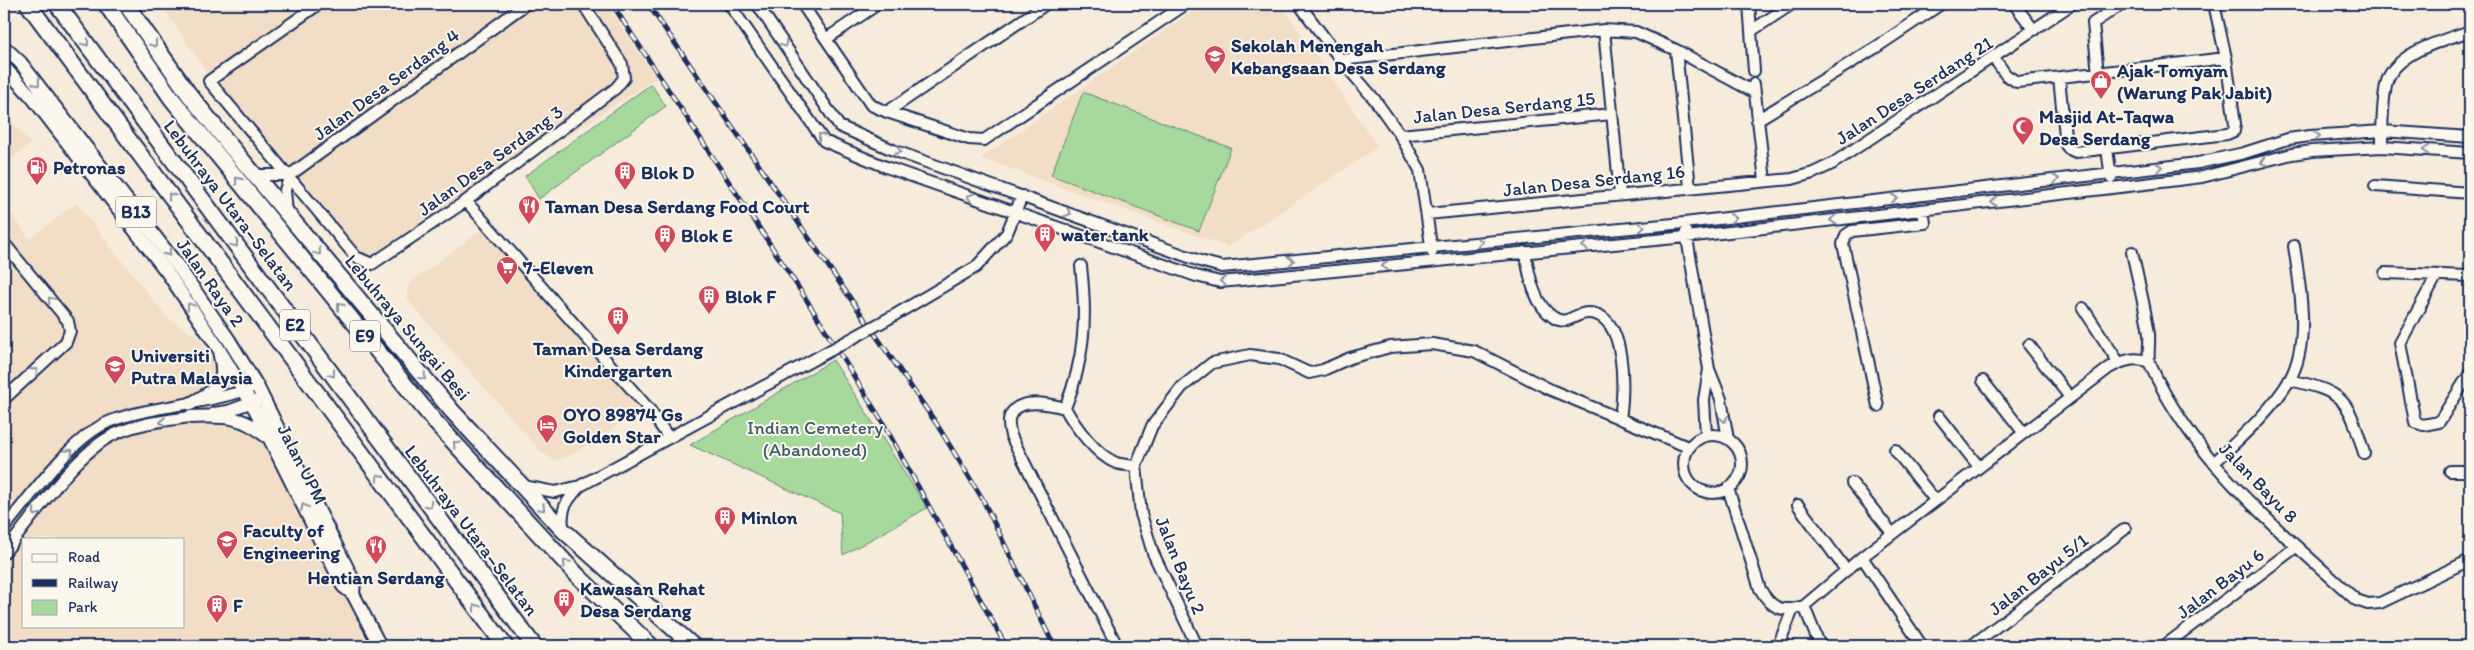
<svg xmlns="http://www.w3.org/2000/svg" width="2474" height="650" viewBox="0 0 2474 650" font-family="Itim,sans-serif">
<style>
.built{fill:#f2ddc6;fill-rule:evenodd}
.green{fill:#a6d99b;stroke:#60847c}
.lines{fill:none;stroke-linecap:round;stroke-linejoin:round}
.minor-casing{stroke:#1b2f5e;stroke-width:14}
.major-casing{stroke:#1b2f5e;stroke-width:16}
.highway-casing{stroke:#1b2f5e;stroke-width:19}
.minor{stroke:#fbf7ec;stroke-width:10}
.major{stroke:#fbf7ec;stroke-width:12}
.highway{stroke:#fbf7ec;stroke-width:15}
.rail-casing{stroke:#1b2f5e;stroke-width:5}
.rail{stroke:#fbf7ec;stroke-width:3;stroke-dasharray:9;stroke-linecap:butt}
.minor-bridge-casing{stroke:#1b2f5e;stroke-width:14;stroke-linecap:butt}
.minor-bridge{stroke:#fbf7ec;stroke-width:10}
.oneway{stroke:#8b93a5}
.labels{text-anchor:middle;stroke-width:4;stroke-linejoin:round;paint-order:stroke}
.shield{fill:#fbf7ec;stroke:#5e6b89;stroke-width:1}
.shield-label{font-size:18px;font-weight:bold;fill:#1b2f5e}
.poi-label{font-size:19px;font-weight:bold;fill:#1b2f5e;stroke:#fbf7ec;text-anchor:start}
.street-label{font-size:19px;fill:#1b2f5e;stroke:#fbf7ec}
.park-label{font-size:19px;fill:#3e5a6d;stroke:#fbf7ec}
</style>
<rect width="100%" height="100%" fill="#f7ebdb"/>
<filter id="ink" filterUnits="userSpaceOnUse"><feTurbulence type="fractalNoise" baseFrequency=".02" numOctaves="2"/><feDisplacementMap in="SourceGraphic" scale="10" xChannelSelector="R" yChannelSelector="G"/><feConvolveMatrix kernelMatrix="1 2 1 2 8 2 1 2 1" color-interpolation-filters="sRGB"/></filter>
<g filter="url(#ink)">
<path class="built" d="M161,4H606L656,78L372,264L210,77Z
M1203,4H1281L1378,147L1228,247L981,158Z
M4,111L30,144L4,165Z
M76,203L167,318L199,338L254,432L268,445L370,646H4V205L30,239ZM24,539H184V626H24Z
M484,228L643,409L568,457L555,460L541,452L408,300L407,289L411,282Z"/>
<path class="green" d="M651,84L666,106L539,199L525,176Z
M1083,92L1231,148L1199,231L1051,175Z
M833,360L927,508L843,555L840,513L690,445Z"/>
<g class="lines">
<g class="minor-casing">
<path id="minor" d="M319,4L209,81L356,257L372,264L466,201L616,88L624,78L622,64L583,4
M729,4L824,141L886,167L1196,276L1220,282L1686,237L2112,188L2202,177L2292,154L2312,151L2382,147L2470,153
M757,4L839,126L893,150L1200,261L1222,267L1684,223L2198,163L2244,153L2288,139L2310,136L2382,131L2470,137
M802,4L871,105L887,112L969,139L984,140L1186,4
M1299,4L1341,60L1375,100L1400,135L1420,170L1432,252
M1749,4L1754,71
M2014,4L2034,30
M1604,30L1620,195
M1751,31L1792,4
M826,39L878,4
M1676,50L1690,188
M1994,58L2006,75L2017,82L2226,58
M1341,60L1604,30L1636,32L1676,50L1754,92
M2098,74L2093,23L2122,4
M2059,78L2066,145L2069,149L2076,152L2227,134L2234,131L2235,124L2226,58L2214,4
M1754,84L1765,181
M887,112L1046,4
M1757,120L1875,48L1941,4
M1400,135L1612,114
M2382,147C2382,127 2382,105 2386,85C2392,53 2444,40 2470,31
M2107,149L2111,178
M255,175H290
M290,175L526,4
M2375,186L2470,193
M466,201L649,409L669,438
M287,214L285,190L290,175
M1427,214L1792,179L1813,173L1832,164L2072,4
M1686,232L1709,369L1721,399L1728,439
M4,243L68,321L70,331L66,342L4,399
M1525,252C1529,273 1533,304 1553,317C1567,327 1574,313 1588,313C1628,313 1624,393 1620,419
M2132,252C2138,280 2145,307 2149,334C2150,343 2147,357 2150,364C2193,461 2280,531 2356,600L2368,604L2380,603L2470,560
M1081,266C1087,318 1085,359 1065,408C1075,426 1096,455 1116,463C1122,465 1130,465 1136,466
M2385,273L2470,276
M2437,275L2400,343L2415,422L2423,425L2439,422L2470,373
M2083,308L2119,363
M893,316L976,267L1007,233L1022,196
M2029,345L2069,396
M2289,380C2346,392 2348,400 2364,453
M1983,381L2023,432
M1878,406L1843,244L1846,235L1852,231L1925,223L1923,210
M1065,408C1050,404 1018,397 1010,416C1007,422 1010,430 1011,436L1117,646
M214,413L228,411L258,400
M1939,416L1979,467
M1706,435L1704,400L1709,369
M1684 464a29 29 0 1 1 58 0a29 29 0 1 1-58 0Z
M1895,450L1935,500
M2214,463C2239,439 2271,411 2289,381C2311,343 2300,287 2294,246
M2450,471H2470
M1852,483L1892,533
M523,486L555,492L580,486L831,350
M1728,488L1760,589C1772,609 1781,613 1804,606L1862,557L2109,368C2122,361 2135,356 2149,362
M1798,505L1846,570
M4,528C31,496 72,436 111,421C155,405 204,405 249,389
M563,530C561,508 565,503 579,487
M4,553C32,518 76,452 115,434C140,422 171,420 197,416
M1862,557L1922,646
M1804,606L1820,646
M1197,646L1153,553L1141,514L1136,466L1152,426L1182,387L1212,363L1250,355L1279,359L1309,373L1323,370L1350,358L1390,347L1432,344L1474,351L1551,390L1688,447
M1778,646L1793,609
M1971,646L2125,529
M2164,646L2296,547"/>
</g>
<g class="major-casing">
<path id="major" d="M4,47L20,62L177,265L229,340L257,386L354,582L353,594
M4,67L33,98L167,272L217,346L256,411L343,586L353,594L380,646
M190,404C214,390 228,387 220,356
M191,417C222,416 241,414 266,436"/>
</g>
<g class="highway-casing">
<path id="highway" d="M28,4L505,646
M57,4L534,646
M106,4L172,99L436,423L578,576L651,646
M126,4L188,93L232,148L452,411L563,530L693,646"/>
</g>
<use href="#minor" class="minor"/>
<use href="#major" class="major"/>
<use href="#highway" class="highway"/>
<g class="rail-casing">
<path id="rail" d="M612,4L806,299L883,423L1006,646
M648,4L936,423L982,498L1054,646"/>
</g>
<use href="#rail" class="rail"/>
<g class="minor-bridge-casing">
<path id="minor-bridge" d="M831,350L893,316"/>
</g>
<use href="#minor-bridge" class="minor-bridge"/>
</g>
<defs><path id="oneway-chevron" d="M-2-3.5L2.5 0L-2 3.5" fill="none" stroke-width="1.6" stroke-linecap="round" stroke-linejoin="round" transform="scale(1.25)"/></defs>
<g class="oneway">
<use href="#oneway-chevron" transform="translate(86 43) rotate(53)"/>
<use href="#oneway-chevron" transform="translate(154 44) rotate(55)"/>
<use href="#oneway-chevron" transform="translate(784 44) rotate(56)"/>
<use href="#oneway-chevron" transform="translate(37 83) rotate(51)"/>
<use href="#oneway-chevron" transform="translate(821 136) rotate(-130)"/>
<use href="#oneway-chevron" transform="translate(2317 136) rotate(-4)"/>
<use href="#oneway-chevron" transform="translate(2426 150) rotate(-176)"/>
<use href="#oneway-chevron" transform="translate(898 151) rotate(21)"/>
<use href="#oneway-chevron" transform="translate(2264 162) rotate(164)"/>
<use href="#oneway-chevron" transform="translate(2159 167) rotate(-7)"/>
<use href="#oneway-chevron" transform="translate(2056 179) rotate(-7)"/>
<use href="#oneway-chevron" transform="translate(238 180) rotate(-129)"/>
<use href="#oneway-chevron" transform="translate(171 196) rotate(-127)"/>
<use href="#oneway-chevron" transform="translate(970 197) rotate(-160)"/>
<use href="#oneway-chevron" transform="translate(1894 198) rotate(-7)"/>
<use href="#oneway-chevron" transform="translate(1994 202) rotate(173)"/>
<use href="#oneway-chevron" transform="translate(1068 213) rotate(20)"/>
<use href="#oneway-chevron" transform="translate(1733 218) rotate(-7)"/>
<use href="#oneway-chevron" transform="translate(1833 220) rotate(174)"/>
<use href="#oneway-chevron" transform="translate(1642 227) rotate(-5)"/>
<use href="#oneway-chevron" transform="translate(1480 242) rotate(-5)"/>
<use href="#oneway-chevron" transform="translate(235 244) rotate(53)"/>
<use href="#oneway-chevron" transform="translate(1585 246) rotate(175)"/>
<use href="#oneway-chevron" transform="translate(318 252) rotate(50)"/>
<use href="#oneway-chevron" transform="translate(168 253) rotate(52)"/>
<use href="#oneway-chevron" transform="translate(1291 261) rotate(-6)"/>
<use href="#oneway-chevron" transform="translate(1385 266) rotate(174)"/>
<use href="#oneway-chevron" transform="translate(1223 281) rotate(-179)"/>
<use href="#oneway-chevron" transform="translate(51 300) rotate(-130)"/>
<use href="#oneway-chevron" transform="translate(190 306) rotate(-124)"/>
<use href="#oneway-chevron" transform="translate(340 306) rotate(-129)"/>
<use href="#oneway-chevron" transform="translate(35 371) rotate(-41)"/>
<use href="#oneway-chevron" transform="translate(332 374) rotate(53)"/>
<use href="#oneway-chevron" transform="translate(423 377) rotate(50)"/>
<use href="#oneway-chevron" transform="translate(1724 419) rotate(80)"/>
<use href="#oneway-chevron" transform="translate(163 422) rotate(170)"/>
<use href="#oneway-chevron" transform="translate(456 444) rotate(-133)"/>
<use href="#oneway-chevron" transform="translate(70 452) rotate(-46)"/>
<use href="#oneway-chevron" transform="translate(379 477) rotate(-127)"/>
<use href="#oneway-chevron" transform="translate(429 505) rotate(53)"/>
<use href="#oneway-chevron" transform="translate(304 507) rotate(-116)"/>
<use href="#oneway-chevron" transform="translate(542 508) rotate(46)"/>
<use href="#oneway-chevron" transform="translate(36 513) rotate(129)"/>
<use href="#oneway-chevron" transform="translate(566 563) rotate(-133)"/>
<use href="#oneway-chevron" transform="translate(476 607) rotate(-127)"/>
</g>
</g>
<defs>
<g id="school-pin" transform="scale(1.125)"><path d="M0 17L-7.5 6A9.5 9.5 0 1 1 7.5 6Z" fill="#d1495b" stroke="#fbf7ec"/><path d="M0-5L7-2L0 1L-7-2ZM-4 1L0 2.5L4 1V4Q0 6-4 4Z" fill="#fff"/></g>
<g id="shop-pin" transform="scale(1.125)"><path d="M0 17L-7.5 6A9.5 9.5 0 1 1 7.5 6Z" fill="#d1495b" stroke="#fbf7ec"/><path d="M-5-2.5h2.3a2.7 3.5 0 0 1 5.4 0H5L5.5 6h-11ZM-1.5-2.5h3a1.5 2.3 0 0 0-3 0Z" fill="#fff"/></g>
<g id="mosque-pin" transform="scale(1.125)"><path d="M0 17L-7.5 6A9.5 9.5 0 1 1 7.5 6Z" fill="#d1495b" stroke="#fbf7ec"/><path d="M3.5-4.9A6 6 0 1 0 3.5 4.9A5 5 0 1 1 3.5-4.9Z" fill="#fff"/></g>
<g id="fuel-pin" transform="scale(1.125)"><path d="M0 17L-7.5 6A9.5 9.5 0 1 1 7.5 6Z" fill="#d1495b" stroke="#fbf7ec"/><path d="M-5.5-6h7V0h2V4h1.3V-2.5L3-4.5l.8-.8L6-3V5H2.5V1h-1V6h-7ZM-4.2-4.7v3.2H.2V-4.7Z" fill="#fff"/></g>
<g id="building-pin" transform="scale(1.125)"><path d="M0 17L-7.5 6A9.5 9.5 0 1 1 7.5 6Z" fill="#d1495b" stroke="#fbf7ec"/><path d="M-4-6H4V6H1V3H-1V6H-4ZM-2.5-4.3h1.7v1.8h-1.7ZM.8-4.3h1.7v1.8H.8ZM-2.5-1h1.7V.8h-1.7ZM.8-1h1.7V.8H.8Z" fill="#fff"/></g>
<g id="restaurant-pin" transform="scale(1.125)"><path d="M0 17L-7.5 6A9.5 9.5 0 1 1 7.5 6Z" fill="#d1495b" stroke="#fbf7ec"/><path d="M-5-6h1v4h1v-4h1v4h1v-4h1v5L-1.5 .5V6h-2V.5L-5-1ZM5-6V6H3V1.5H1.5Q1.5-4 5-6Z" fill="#fff"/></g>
<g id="supermarket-pin" transform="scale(1.125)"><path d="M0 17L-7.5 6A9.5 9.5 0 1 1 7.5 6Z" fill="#d1495b" stroke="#fbf7ec"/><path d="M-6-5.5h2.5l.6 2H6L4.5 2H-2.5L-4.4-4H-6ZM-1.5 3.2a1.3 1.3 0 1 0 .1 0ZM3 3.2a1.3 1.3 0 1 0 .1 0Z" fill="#fff"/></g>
<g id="university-pin" transform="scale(1.125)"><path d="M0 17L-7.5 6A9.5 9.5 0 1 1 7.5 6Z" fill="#d1495b" stroke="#fbf7ec"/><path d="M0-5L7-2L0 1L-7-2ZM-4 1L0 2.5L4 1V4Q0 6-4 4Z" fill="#fff"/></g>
<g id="hotel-pin" transform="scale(1.125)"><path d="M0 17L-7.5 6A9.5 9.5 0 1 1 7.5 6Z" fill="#d1495b" stroke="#fbf7ec"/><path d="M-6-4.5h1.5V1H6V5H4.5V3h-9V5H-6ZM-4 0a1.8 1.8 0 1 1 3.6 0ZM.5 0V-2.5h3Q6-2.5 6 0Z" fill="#fff"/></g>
</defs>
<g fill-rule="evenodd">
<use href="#school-pin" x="1215" y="56"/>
<use href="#shop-pin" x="2101" y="81"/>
<use href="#mosque-pin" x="2023" y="127"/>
<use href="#fuel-pin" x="37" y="167"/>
<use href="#building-pin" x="625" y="172"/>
<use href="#restaurant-pin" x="529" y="206"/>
<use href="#building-pin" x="1045" y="234"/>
<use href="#building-pin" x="665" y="235"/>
<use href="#supermarket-pin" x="507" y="267"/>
<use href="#building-pin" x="709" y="296"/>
<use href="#building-pin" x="618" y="317"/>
<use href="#university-pin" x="115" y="366"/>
<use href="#hotel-pin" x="547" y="425"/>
<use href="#building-pin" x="725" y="517"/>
<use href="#university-pin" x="227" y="541"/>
<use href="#restaurant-pin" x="376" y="546"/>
<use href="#building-pin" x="564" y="599"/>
<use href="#building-pin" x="217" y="605"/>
</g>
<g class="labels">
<g class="shield">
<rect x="116" y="196.5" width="40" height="31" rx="4"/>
<rect x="280" y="309.5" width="30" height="31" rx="4"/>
<rect x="350" y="320.5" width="30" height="31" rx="4"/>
</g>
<g class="shield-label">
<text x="136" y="218">B13</text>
<text x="295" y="331">E2</text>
<text x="365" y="342">E9</text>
</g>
<g class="poi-label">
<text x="1231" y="52">Sekolah Menengah<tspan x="1231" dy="22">Kebangsaan Desa Serdang</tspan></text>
<text x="2117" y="77">Ajak Tomyam<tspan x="2117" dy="22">(Warung Pak Jabit)</tspan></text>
<text x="2039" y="123">Masjid At-Taqwa<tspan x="2039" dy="22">Desa Serdang</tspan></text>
<text x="53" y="174">Petronas</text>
<text x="641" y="179">Blok D</text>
<text x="545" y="213">Taman Desa Serdang Food Court</text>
<text x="1061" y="241">water tank</text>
<text x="681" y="242">Blok E</text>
<text x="523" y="274">7-Eleven</text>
<text x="725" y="303">Blok F</text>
<text x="618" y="355" text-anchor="middle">Taman Desa Serdang<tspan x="618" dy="22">Kindergarten</tspan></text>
<text x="131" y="362">Universiti<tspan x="131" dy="22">Putra Malaysia</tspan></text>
<text x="563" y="421">OYO 89874 Gs<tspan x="563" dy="22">Golden Star</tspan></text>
<text x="741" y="524">Minlon</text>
<text x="243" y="537">Faculty of<tspan x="243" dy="22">Engineering</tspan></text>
<text x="376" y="584" text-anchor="middle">Hentian Serdang</text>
<text x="580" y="595">Kawasan Rehat<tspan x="580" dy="22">Desa Serdang</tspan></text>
<text x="233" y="612">F</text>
</g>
<g class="street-label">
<text transform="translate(386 84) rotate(-36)" y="7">Jalan Desa Serdang 4</text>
<text transform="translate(1914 90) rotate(-33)" y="7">Jalan Desa Serdang 21</text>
<text transform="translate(1504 107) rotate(-6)" y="7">Jalan Desa Serdang 15</text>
<text transform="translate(490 160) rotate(-36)" y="7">Jalan Desa Serdang 3</text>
<text transform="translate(1594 180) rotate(-6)" y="7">Jalan Desa Serdang 16</text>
<text transform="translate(231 205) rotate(53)" y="7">Lebuhraya Utara–Selatan</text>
<text transform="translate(211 282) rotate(55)" y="7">Jalan Raya 2</text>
<text transform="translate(408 327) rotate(50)" y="7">Lebuhraya Sungai Besi</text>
<text transform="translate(303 464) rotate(63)" y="7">Jalan UPM</text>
<text transform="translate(2259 482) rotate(46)" y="7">Jalan Bayu 8</text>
<text transform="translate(472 530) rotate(53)" y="7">Lebuhraya Utara–Selatan</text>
<text transform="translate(1181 565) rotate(68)" y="7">Jalan Bayu 2</text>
<text transform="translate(2038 574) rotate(-38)" y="7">Jalan Bayu 5/1</text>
<text transform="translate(2220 583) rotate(-37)" y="7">Jalan Bayu 6</text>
</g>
<g class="park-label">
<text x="815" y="434">Indian Cemetery<tspan x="815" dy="22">(Abandoned)</tspan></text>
</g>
</g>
<rect width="2474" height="650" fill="none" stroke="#fbf7ec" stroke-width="20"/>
<rect x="10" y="10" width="2454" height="630" fill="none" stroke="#1b2f5e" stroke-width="2" filter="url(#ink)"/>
<rect x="22" y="538" width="162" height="90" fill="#fbf7ec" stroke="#a1a7b3"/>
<rect x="32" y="554" width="25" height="8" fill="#fbf7ec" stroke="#a1a7b3"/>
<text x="68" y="562" font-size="15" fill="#1b2f5e">Road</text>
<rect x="32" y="579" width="25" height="8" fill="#1b2f5e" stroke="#a1a7b3"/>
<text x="68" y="588" font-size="15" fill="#1b2f5e">Railway</text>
<rect x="32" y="600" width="25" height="15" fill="#a6d99b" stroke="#a1a7b3"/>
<text x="68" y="612" font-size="15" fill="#1b2f5e">Park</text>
</svg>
